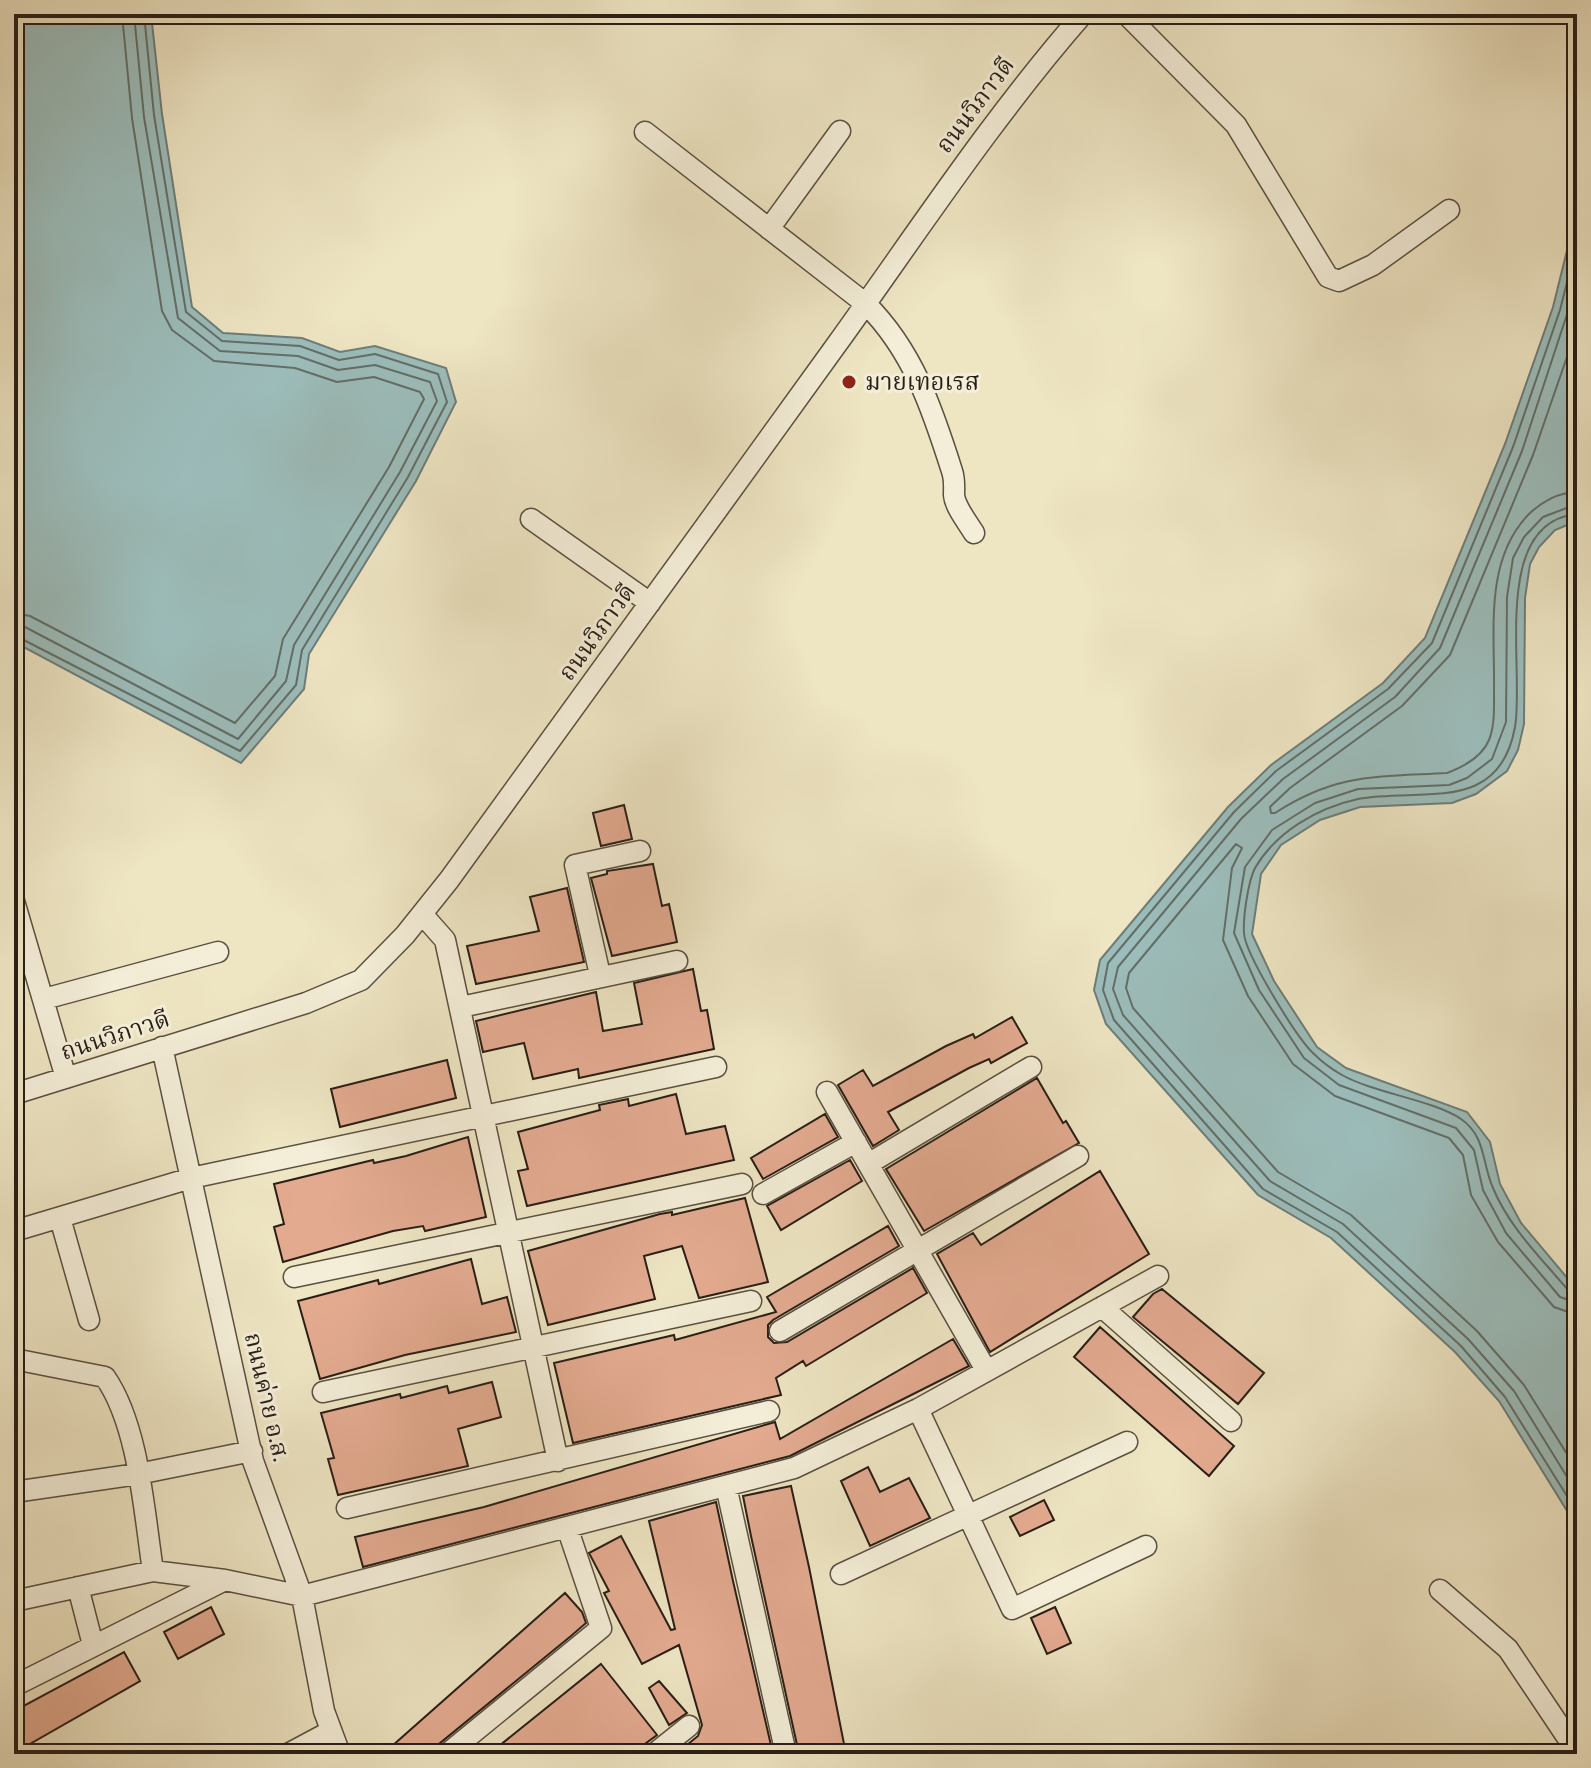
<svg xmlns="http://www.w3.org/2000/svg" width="1591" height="1768" viewBox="0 0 1591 1768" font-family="'IM FELL Great Primer','Noto Serif Thai',serif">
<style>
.water{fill:#9cbdbb;stroke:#6e7d79;stroke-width:2}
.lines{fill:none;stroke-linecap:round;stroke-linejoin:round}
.shore{stroke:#626e68;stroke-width:2}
.building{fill:#e3aa90;stroke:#291e16;stroke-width:2}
.minor-casing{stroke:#5a5041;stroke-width:23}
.minor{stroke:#f4eed8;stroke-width:20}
.poi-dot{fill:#8f2418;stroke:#f4eed8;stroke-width:3}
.labels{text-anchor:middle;stroke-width:6;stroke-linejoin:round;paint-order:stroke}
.street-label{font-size:24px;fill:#291e16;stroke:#f4eed8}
.poi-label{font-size:24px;fill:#291e16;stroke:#f4eed8;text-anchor:start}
</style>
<rect width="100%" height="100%" fill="#eee5c3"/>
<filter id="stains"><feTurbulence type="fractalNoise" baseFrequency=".0025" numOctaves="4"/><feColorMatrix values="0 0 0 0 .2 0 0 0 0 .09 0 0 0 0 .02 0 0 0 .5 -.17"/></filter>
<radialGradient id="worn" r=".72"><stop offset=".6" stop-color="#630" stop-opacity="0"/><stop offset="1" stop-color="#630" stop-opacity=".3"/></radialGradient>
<path class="water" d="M14,14H151L162,114L192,307L223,333L302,338L340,352L375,346L446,368L456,402L416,481L309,654L304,689L241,763L14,642Z
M1577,210V521L1555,530L1539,547L1530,564L1525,598L1524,724L1518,750L1507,771L1476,794L1452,803L1360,807L1320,820L1281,845L1261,874L1252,934L1274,981L1317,1047L1346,1068L1467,1112L1490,1142L1500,1184L1521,1223L1574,1286L1577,1527L1499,1401L1455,1352L1331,1238L1258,1195L1106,1024L1094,990L1100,960L1228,807L1271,765L1383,683L1425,638L1505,444L1553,307Z"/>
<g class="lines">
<path class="shore" d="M1577,243L1560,310L1513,447L1432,643L1388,689L1276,771L1234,812L1108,963L1103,990L1114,1020L1263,1189L1337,1232L1461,1346L1505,1397L1577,1512
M1577,284L1522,451L1440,648L1395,697L1283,779L1241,819L1118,967L1113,989L1123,1015L1270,1181L1343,1224L1468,1339L1514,1391L1577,1493
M1577,328L1533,455L1450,655L1402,706L1290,788L1270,807L1271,813H1275C1337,773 1376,777 1447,773C1463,767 1482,757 1489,740C1495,725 1494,707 1494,691C1495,632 1484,561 1528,515C1541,502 1559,492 1577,492
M1577,504L1543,517L1524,537L1513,558L1507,597L1506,722L1492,759L1467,778L1449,785L1358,789L1315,803L1272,830L1245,867L1234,933L1259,990L1304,1058L1339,1085L1456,1128L1474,1150L1483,1190L1506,1233L1560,1297L1577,1303
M1577,514C1490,522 1525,670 1515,727C1499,816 1420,787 1358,799C1317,808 1276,832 1255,868C1248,882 1243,917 1244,933C1245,954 1297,1038 1313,1053C1321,1061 1333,1070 1342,1075C1374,1093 1433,1100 1461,1119C1486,1136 1482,1164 1493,1188C1509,1227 1541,1258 1568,1290L1577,1293
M14,613L30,616L235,723L275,676L283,639L389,467L424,399L420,392L374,377L337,382L295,368L214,361L172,330L162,311L132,118L122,14
M14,625L25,627L238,739L286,681L294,645L400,472L437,401L430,382L375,365L338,370L298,356L220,351L178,318L144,117L134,14
M14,635L240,751L296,685L302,650L408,477L447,402L438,374L375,354L339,360L300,346L222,341L186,312L154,115L144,14
M1577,1315L1554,1307L1498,1242L1471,1195L1463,1155L1449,1138L1335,1096L1293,1064L1248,996L1223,940L1232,868L1242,848L1236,844L1129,973L1126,988L1133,1008L1278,1172L1351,1215L1477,1331L1524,1385L1577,1470"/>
</g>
<path class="building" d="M624,805L632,839L601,846L593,813Z
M653,864L662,906L669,904L677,942L612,956L591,878L607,874V871Z
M567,888L584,962L476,984L467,946L539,931L530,897Z
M693,969L701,1011L707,1010L714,1049L579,1078L578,1069L533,1079L524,1043L483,1052L476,1021L596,992L603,1031L642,1024L634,983Z
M1012,1017L1027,1043L991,1063L989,1059L969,1068L888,1112L899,1130L873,1146L838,1085L863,1070L873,1086L946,1046L973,1034L975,1038Z
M447,1060L456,1098L340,1127L331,1089Z
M1037,1078L1063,1123L1066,1121L1079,1143L924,1231L886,1169Z
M676,1094L686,1134L725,1126L734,1160L527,1206L518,1171L528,1169L518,1132L600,1110L599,1105L628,1099L629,1106Z
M825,1114L838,1137L763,1179L751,1158Z
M468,1137L486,1217L425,1231L423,1226L393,1231L283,1262L274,1227L284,1224L274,1184L373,1160L374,1163L406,1156Z
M850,1160L862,1181L781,1230L767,1206Z
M1100,1171L1149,1254L990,1352L937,1254L973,1233L981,1245Z
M745,1198L768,1282L699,1298L682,1246L644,1256L655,1299L548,1325L528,1251L660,1214L672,1212V1215Z
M888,1226L899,1246L773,1320L768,1325V1337L774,1343L787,1342L913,1268L927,1293L806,1366L803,1361L776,1378L781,1395L573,1443L554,1363L674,1335L675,1340L776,1312L767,1297Z
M471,1259L482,1304L507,1297L516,1332L405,1355L320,1379L298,1301L378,1280L379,1284Z
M1162,1289L1264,1373L1238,1404L1133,1317L1153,1294Z
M1100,1327L1234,1446L1209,1476L1074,1357Z
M953,1339L969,1366L790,1456L363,1567L355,1537L484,1507L775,1422L780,1439Z
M492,1382L501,1417L458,1429L468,1466L338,1495L328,1459L334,1458L321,1413L400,1394L401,1398L447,1386L449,1393Z
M868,1467L880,1492L909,1478L930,1518L870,1546L841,1481Z
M791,1486L809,1567L846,1754H799L751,1536L743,1496Z
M1044,1500L1054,1520L1020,1536L1010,1517Z
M716,1502L733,1581L773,1754H684L682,1749L698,1736L702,1725L679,1645L642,1664L604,1593L609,1591L589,1553L621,1536L671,1630L675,1629L649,1521Z
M565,1593L582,1612L586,1623L571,1636L439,1744L434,1754H383Z
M211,1607L224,1634L178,1659L164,1632Z
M1055,1607L1071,1643L1047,1654L1031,1618Z
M124,1652L140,1681L14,1753V1711Z
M601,1664L657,1735L645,1744L641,1754H558L553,1748L545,1754H489Z
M659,1681L687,1713L669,1725L649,1688Z"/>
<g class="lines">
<g class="minor-casing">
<path id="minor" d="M1126,14L1236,125L1328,277L1339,281L1373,265L1449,210
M645,132L866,304C913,351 932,408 952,471C955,480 954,487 954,495C955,507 968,523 974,533
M769,229L840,131
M531,519L650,603
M14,901L66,1078
M422,914L445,940L558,1461
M600,975L575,865L640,851
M44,999L218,952
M461,1007L677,961
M162,1047L253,1461L302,1596L324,1711L340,1754
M827,1092L986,1370
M14,1094L306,1003L361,980L405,935L449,880C578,702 708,523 837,344C917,233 992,118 1083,14
M868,1164L1031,1067
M763,1194L856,1142
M60,1218L89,1320
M14,1231L191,1178L716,1067
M294,1277L742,1184
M1102,1307L1231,1421
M780,1331L1078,1156
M14,1359L105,1377C139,1426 144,1512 153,1571
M323,1392L751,1301
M918,1409L1012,1609L1146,1546
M726,1486L786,1754
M14,1492L138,1474L252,1451
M347,1508L769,1411
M841,1574L1127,1442
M78,1587L93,1645
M1440,1590L1508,1649L1577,1752
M14,1601L153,1571L225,1580L302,1596L794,1468L918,1409L1158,1276
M14,1686L225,1580
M288,1754L331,1731
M447,1754L601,1628L568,1530
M654,1754L689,1726"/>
</g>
<use href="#minor" class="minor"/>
</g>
<circle class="poi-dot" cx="849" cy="382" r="8"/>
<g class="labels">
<g class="street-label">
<text transform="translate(975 105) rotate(-53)" y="8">ถนนวิภาวดี</text>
<text transform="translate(597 632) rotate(-54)" y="8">ถนนวิภาวดี</text>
<text transform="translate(115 1035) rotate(-18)" y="8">ถนนวิภาวดี</text>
<text transform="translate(267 1397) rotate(77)" y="8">ถนนค่าย อ.ส.</text>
</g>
<g class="poi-label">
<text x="865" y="390">มายเทอเรส</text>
</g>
</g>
<rect width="1591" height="1768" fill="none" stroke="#eee5c3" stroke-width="48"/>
<rect x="16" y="16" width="1559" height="1736" fill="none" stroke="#291e16" stroke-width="4"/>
<rect x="24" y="24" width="1543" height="1720" fill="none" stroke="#291e16" stroke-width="2"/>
<rect width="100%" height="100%" filter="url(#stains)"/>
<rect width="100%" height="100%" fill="url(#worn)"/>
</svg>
